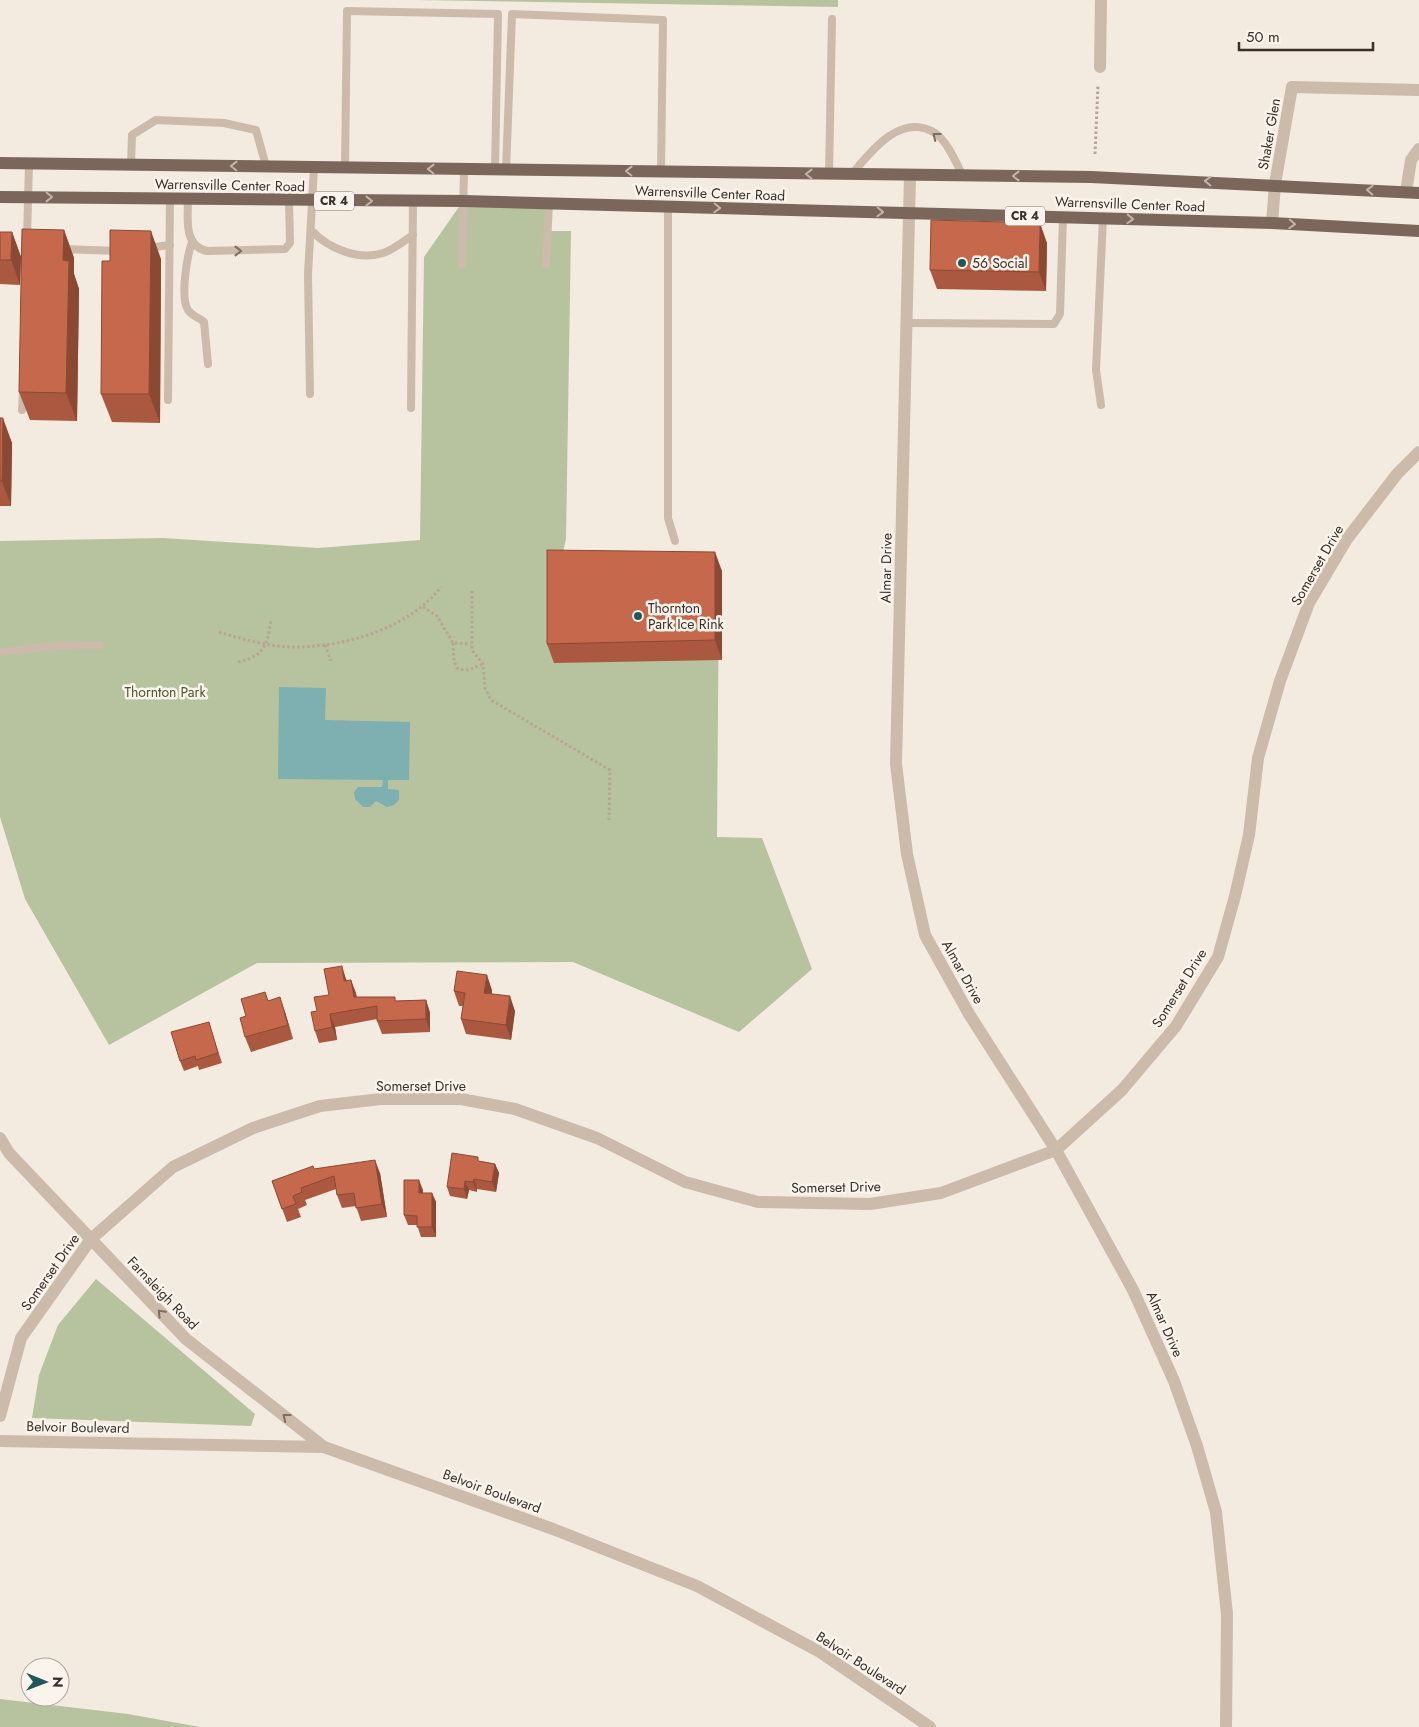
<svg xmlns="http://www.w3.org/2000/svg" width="1419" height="1727" viewBox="0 0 1419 1727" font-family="Jost,sans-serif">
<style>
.green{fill:#b7c39f}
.water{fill:#7eafb1}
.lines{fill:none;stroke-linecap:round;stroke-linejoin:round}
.path{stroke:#b8a495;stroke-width:3;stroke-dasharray:2.5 2.5;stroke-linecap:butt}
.lane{stroke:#ccbaab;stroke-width:8}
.street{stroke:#ccbaab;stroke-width:12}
.primary{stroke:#7b665b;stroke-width:12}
.wall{fill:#aa5940}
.shaded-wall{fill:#8b4934}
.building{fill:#c6684b;stroke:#8b4934}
.oneway{stroke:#7c6e64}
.oneway2{stroke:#c1b4ab}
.poi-dot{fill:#1f585c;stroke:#faf4ec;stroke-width:2}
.labels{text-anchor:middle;stroke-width:5;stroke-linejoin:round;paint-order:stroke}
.shield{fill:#faf4ec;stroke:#746a64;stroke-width:1}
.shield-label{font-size:12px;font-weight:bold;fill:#3a2f2a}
.street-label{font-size:14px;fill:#3a2f2a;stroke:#faf4ec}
.poi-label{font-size:14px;fill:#3a2f2a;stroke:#faf4ec;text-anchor:start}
.park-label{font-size:14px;fill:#49582e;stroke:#faf4ec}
</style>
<rect width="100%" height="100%" fill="#f3eae0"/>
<path class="green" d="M417,0H838V7Z
M463,201L549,203L548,231H571L566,539L559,569L719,579L717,837L762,838L812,969L739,1032L573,962L257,963L109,1045L25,899L0,817V541L163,538L318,548L420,540L424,257Z
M96,1279L255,1414L251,1426L32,1418L39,1375L58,1325Z
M0,1699L128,1714L200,1727H0Z"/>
<path class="water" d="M279,687L326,688L325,720L410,722L409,780H388V789L399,790V800L394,805L387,807L376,801L370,807H363L355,799L354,792L358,787H382L383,780L278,779Z"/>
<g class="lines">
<path class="path" d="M1095,154L1098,85
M472,591V650L483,664L485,688L491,700L610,770L609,822
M423,607L437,616L453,643L471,644
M219,632C242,639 266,646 290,647C342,648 407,630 441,587
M453,643L454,662L458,669L468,670L483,664
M325,645L331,661
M238,662C265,656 267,645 271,620"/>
<path class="lane" d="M131,165L132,135L156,120L224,123L256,130L266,166
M345,168L347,11L498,14L495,169
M506,170L512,14L663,20L661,172
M829,174L832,19
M852,174C871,151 901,112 935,133C948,142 956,163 963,176
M188,199C188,218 183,246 207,251L285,249L290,243L289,201
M668,206V518L675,541
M312,231C328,248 358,261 383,253C393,250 404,241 413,235
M27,239L29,163
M192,242C187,256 180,298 188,310C192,316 200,318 204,322L208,364
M147,248L170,245
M62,249L118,251
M462,265L464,169
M546,265L549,203
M906,323L1054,324L1060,314L1063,217
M310,394L308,274L314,168
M168,400L170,199
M1101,405L1096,370L1103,218
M411,408L413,201
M22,410L23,393
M0,652L55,646L99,645"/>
<path class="street" d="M1100,67L1101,0
M910,175L896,764L907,854L925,935L969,1014L1056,1150L1133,1290L1174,1381L1197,1446L1216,1512L1227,1614L1226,1727
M1406,192L1411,160L1419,149
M1272,223L1275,184L1292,87L1419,90
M0,1138L9,1153L186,1339L324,1447
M0,1416L21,1338L91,1239L173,1167L253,1128L320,1106L381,1099H461L515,1109L597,1138L685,1182L758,1202L870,1204L941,1193L1056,1150L1122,1090L1176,1026L1218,957L1235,896L1249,835L1258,758L1280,681L1309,603L1347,539L1397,474L1419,452
M0,1441L324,1447L553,1529L697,1586L820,1652L930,1727"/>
<path class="primary" d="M0,163L1091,177L1419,193
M0,197L463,201L1272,223L1419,231"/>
</g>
<path class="wall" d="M64,230L74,258V274L79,289L77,421L30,420L19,392Z
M0,232H12L21,257L20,285L0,284Z
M1047,243L1046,291L937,289L930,270Z
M161,259L160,423L112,422L101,394Z
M0,418L12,443L11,506H0Z
M722,571V660L554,663L547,644Z
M346,979L347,981L351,980L356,997L396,1001L426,1000L430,1013V1032L382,1034L377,1021V1019L335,1027L337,1040L319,1043L315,1031L329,995Z
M492,990V994L515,1011L511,1040L466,1034L461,1019L463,1006H459L454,991Z
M268,1001L285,1012L293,1039L251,1052L245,1037L246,1016Z
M212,1032L222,1063L199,1070L198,1066L184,1071L180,1061Z
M480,1161L495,1164L499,1173L496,1192L477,1189V1192L469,1190L467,1199L450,1196L447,1187Z
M314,1169L380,1173L387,1217L361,1221L356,1206L342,1208L337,1195L336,1189L305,1200L307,1205L298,1209L301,1217L287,1222L272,1181Z
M423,1190V1193H432L436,1202V1237H421L417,1225H408L404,1215Z"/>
<path class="shaded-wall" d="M1040,223L1047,243L1046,291L1039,272Z
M64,230L74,258V274L79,289L77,421L66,393L63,260Z
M151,231L161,259L160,423L149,394Z
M12,232L21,257L20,285L11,260Z
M3,418L12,443L11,506L2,481Z
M715,552L722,571V660L715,640Z
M342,966L346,979L349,994L344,981Z
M487,975L492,990L489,1008L484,993Z
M351,980L356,993L359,1009L354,997Z
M510,996L515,1011L511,1040L506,1025Z
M280,997L285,1012L293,1039L288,1025Z
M426,1000L430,1013V1032L426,1019Z
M330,1014L335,1027L337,1040L332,1027Z
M375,1160L380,1173L387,1217L382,1204Z
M495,1164L499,1173L496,1192L492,1182Z
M474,1179L477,1189V1192L473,1182Z
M419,1180L423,1190V1202L419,1193Z
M465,1181L469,1190L467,1199L464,1189Z
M432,1193L436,1202V1237L432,1227Z"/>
<path class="building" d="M931,220L1040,223L1039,272L930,270Z
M22,229L64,230L63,260L69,261L66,393L19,392Z
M110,230L151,231L149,394H101L102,261H110Z
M0,232H12L11,260H0Z
M0,418H3L2,481H0Z
M547,550L715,552V640L547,644Z
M342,966L344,981L351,980L354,997H395V1001L426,1000V1019L377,1021V1006L330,1014L332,1027L315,1031L311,1012L317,1011L314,997L329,995L324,969Z
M457,971L487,975L484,993L510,996L506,1025L461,1019L465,993L454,991Z
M265,992L268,1001L280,997L288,1025L245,1037L240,1018L246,1016L241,999Z
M209,1022L218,1053L196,1060L195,1056L180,1061L171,1032Z
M452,1153L478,1157V1161L495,1164L492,1182L474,1179L473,1182L465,1181L464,1189L447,1187Z
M375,1160L382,1204L356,1208L354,1193L337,1195L334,1176L301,1188L302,1192L293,1196L296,1204L282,1209L272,1181L313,1166L314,1169Z
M404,1180H419V1193H432V1227H417V1216L404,1215Z"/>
<defs><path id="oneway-chevron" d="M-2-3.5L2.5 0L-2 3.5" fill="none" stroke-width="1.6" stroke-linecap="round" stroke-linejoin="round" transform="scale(1.25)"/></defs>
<g class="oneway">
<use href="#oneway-chevron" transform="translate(936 136) rotate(-142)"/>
<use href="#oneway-chevron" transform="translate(238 251)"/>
<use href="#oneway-chevron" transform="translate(161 1313) rotate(-134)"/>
<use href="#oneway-chevron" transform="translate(286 1417) rotate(-142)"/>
</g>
<g class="oneway2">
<use href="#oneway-chevron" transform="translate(234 166) rotate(-179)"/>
<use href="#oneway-chevron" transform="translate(431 169) rotate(-179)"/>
<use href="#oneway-chevron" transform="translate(629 171) rotate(-179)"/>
<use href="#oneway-chevron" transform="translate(809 174) rotate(-179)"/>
<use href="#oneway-chevron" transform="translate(1016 176) rotate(-180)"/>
<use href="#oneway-chevron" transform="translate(1208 181) rotate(-178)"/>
<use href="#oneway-chevron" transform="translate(1370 190) rotate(-177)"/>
<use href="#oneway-chevron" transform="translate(49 197) rotate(1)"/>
<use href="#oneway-chevron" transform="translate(369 201)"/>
<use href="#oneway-chevron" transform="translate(717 208) rotate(2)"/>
<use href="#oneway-chevron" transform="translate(880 212) rotate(2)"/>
<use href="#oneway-chevron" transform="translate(1130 219) rotate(2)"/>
<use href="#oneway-chevron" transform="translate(1292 224) rotate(3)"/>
</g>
<g class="poi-dot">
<circle cx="962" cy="263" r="5"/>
<circle cx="638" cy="616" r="5"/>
</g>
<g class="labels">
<g class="shield">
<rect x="314" y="191.5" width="40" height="19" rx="4"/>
<rect x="1005" y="206.5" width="40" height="19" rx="4"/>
</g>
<g class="shield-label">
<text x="334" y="205">CR 4</text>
<text x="1025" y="220">CR 4</text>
</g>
<g class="street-label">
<text transform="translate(1269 134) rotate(-80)" y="5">Shaker Glen</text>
<text transform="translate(230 185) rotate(1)" y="5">Warrensville Center Road</text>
<text transform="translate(710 193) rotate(2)" y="5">Warrensville Center Road</text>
<text transform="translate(1130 204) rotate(2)" y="5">Warrensville Center Road</text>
<text transform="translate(1317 565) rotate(-60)" y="5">Somerset Drive</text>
<text transform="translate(886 568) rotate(-89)" y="5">Almar Drive</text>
<text transform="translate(963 972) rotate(61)" y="5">Almar Drive</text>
<text transform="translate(1179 988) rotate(-58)" y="5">Somerset Drive</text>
<text x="421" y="1091">Somerset Drive</text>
<text transform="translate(836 1187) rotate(-1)" y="5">Somerset Drive</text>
<text transform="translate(50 1272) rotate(-55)" y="5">Somerset Drive</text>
<text transform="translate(163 1293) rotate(46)" y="5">Farnsleigh Road</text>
<text transform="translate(1165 1324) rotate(66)" y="5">Almar Drive</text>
<text transform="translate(78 1427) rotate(1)" y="5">Belvoir Boulevard</text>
<text transform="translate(492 1491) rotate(20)" y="5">Belvoir Boulevard</text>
<text transform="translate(861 1663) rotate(33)" y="5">Belvoir Boulevard</text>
</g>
<g class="poi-label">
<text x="972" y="268">56 Social</text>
<text x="648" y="613">Thornton<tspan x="648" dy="16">Park Ice Rink</tspan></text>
</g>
<g class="park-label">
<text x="165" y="697">Thornton Park</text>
</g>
</g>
<g transform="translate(45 1682) rotate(91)"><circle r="24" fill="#faf4ec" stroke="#ada59e"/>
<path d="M0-4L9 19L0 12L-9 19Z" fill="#1f585c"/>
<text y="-8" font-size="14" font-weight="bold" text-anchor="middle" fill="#3a2f2a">N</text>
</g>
<path d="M1239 42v8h134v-8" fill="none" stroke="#3a2f2a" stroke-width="2.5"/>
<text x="1246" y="42" font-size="15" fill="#3a2f2a" stroke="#faf4ec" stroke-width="4" paint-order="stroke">50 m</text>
</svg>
